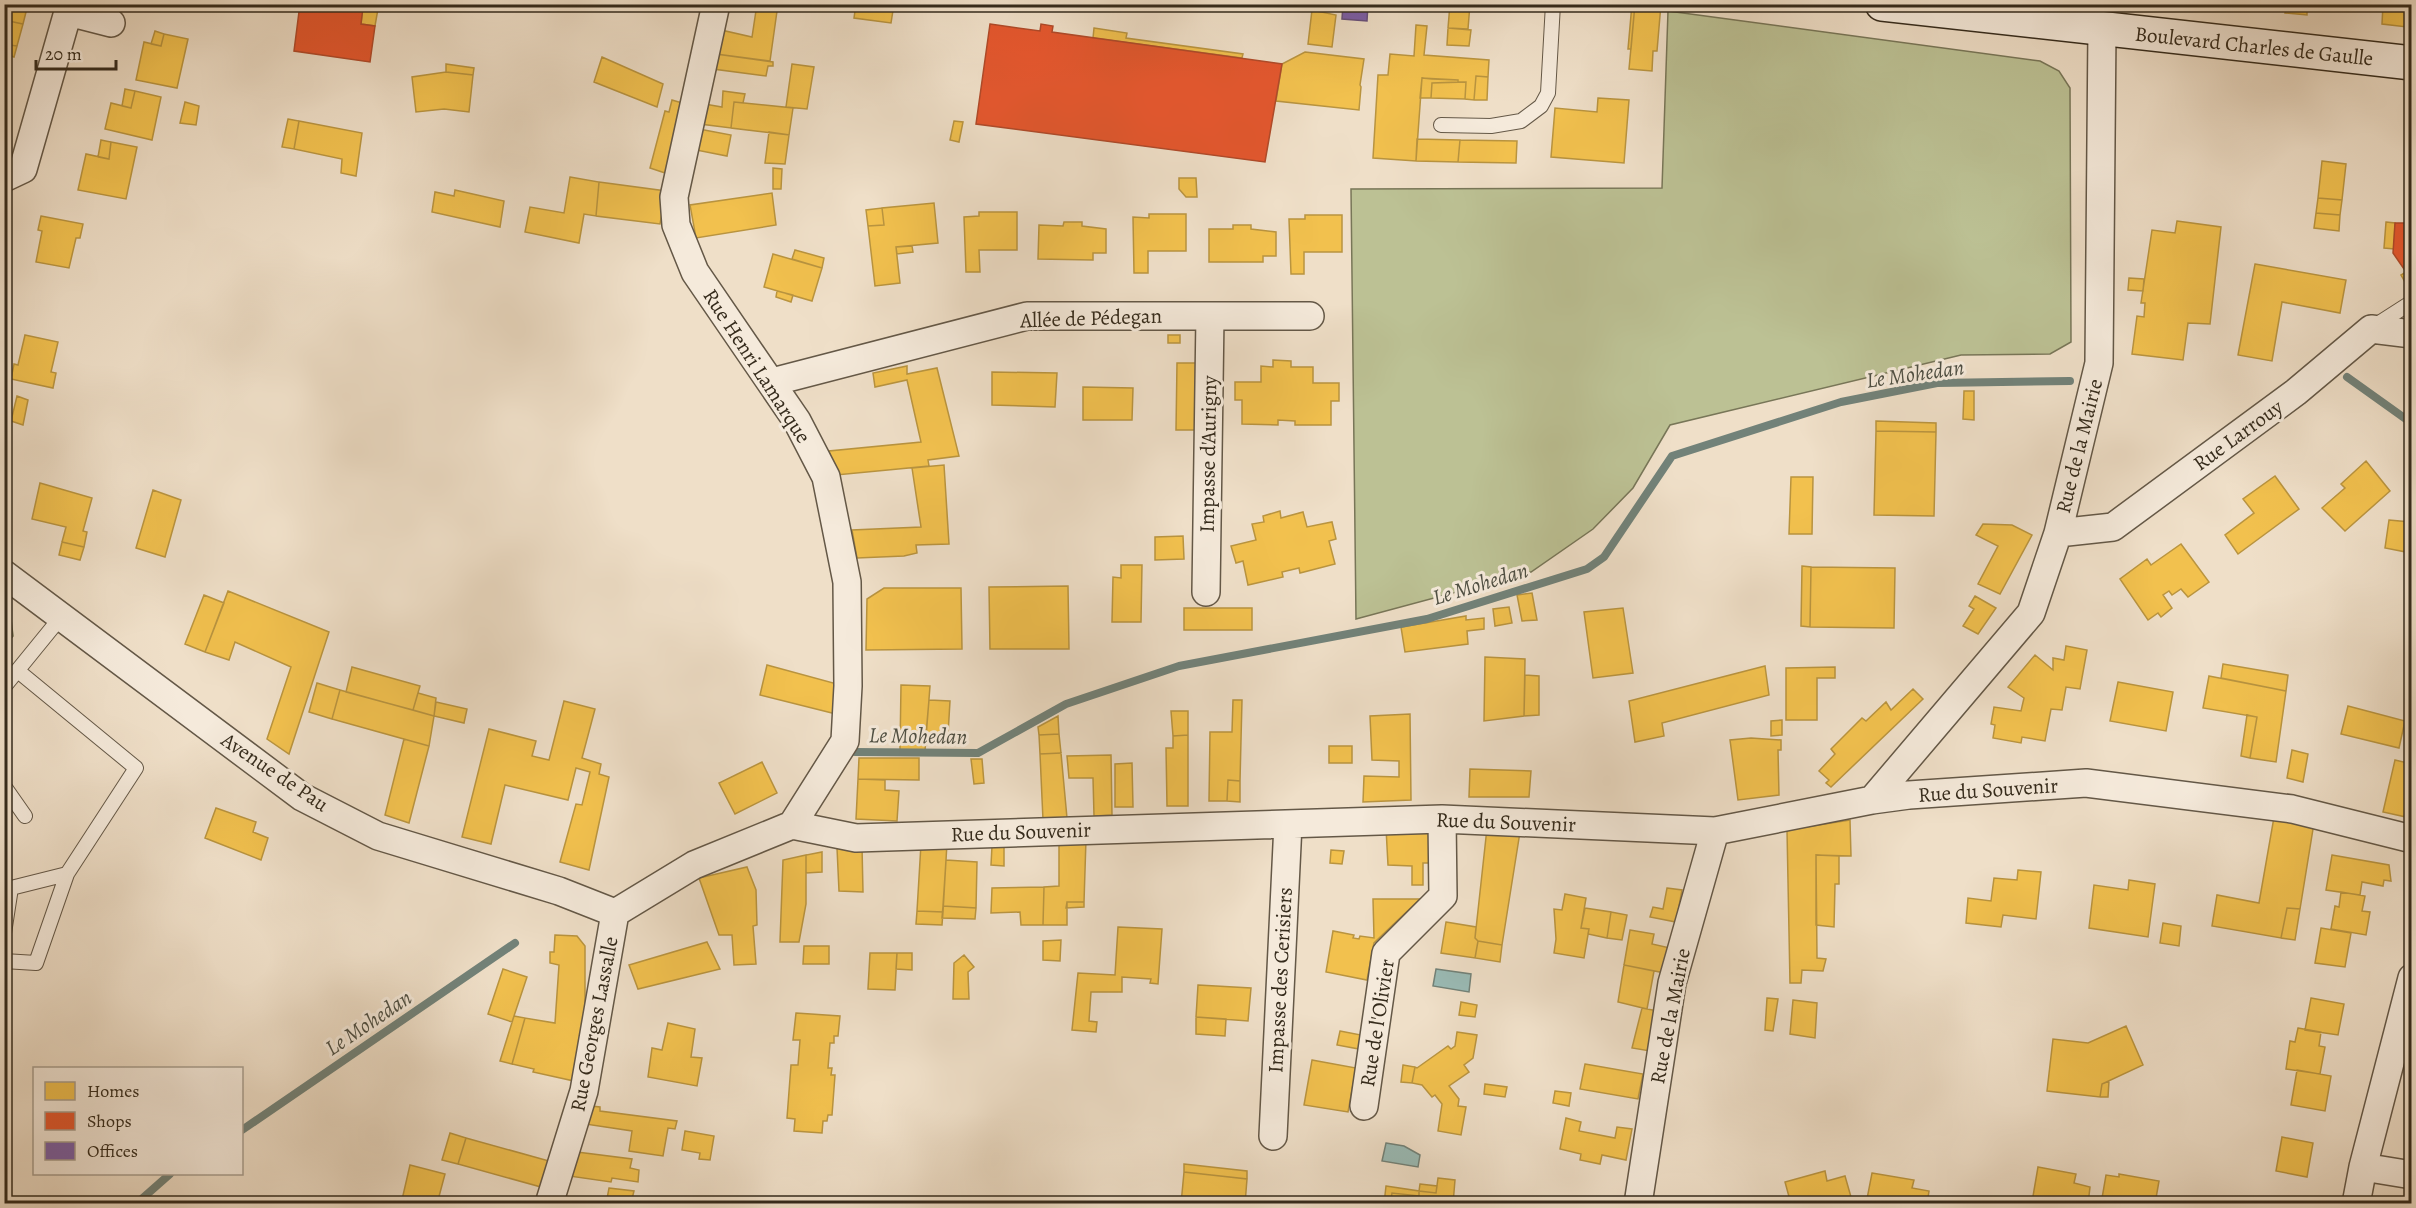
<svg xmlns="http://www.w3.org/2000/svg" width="2416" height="1208" viewBox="0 0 2416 1208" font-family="Alegreya,serif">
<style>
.green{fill:#bcc194;stroke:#787658;stroke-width:1.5}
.water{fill:#9abcb7;stroke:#728279;stroke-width:1.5}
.homes{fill:#f2c14e;stroke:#b9943f;stroke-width:1.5}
.shops{fill:#e4572e;stroke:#b04a29;stroke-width:1.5}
.offices{fill:#7b5ea7;stroke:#664f7d;stroke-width:1.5}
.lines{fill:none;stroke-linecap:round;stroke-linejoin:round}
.stream{stroke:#728279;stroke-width:8}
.service-casing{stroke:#645847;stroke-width:16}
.minor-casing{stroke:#645847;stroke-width:30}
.secondary-casing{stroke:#352b1c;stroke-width:36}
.service{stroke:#f5eadb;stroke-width:14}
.minor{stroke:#f5eadb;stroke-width:27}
.secondary{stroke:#f5eadb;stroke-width:33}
.labels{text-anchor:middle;stroke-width:6;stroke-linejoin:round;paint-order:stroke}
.street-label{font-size:21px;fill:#352b1c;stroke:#f5eadb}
.water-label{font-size:22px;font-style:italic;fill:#4e4f43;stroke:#f5eadb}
</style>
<rect width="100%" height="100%" fill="#efdfc8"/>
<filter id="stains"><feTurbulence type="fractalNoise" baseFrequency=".00333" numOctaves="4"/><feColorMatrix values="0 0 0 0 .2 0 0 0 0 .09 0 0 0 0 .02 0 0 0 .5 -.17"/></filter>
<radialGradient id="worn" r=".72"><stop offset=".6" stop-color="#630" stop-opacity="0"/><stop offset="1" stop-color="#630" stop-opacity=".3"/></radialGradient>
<path class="green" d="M1668,11L2040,61L2059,71L2070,88L2071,342L2050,354L1961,355L1670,425L1633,488L1593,529L1531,572L1356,619L1351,189L1662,188Z
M5,599L9,602L13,636L5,646Z"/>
<path class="water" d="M1436,969L1471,974L1469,992L1433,986Z
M1386,1143L1404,1146L1420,1155L1418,1167L1382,1161Z"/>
<path class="homes" d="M4,4H28L23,24L4,20Z
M757,4H778L770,61L716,54L721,30L752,37Z
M856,4H894L891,23L854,18Z
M945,4H987L986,11Z
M1450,4H1470L1468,29L1448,28Z
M1632,4H1635L1631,49H1628Z
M1635,4H1661L1657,51H1653L1652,71L1629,69Z
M2286,4H2307V15L2285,13Z
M2383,4H2408L2407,27L2382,24Z
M363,7L378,9L375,26L361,24Z
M1312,10L1336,15L1332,47L1308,44Z
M4,20L23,24L17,46L10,45L7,55L4,54Z
M1416,25L1427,26L1424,55L1489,60L1488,77L1476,76L1474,100L1465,99L1466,82H1458V80L1422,78L1416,161L1373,158L1378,75H1388L1390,54L1414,56Z
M1094,28L1127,33L1126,38L1243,54L1242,58L1093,38Z
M1448,28L1471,30L1469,46L1447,45Z
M155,31L164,34L161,46L151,44Z
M164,34L188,39L177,88L136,80L144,42L161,46Z
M10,45L17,46L14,57L7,55Z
M1305,52L1364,59L1360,85L1361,87L1359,110L1276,101L1282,64Z
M716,54L773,62V66H768L766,76L713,69Z
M602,57L663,84L657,107L594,82Z
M446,64L474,68L473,75L446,72Z
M792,64L814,67L807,109L786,107Z
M446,72L473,75L469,112L444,109L416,112L412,77Z
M1476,76L1488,77L1487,100H1474Z
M1422,78L1432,79L1458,80V82L1432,83L1431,98H1420Z
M4,79L11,81L8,94L5,93L4,95Z
M1466,82L1465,99L1431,98L1432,83Z
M125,89L135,91L131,108L122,106Z
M135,91L161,97L152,140L105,129L111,103L131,108Z
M723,91L745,94L743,103L734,102L731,128L700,124L705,104L722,107Z
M1598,98L1629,100L1624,163L1551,157L1555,108L1597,112Z
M672,100L689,105L671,175L650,168L665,111L669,112Z
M185,102L199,106L196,125L180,123Z
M734,102L793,108L789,135L731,128Z
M288,119L299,121L294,149L282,147Z
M299,121L362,133L356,176L341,173L342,159L294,149Z
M954,121L963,122L959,142L950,140Z
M699,129L731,135L727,156L696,150Z
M769,132L789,135L785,164L765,163Z
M1417,139L1460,140L1458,162L1416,161Z
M101,140L111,142L109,159L98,157Z
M1460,140L1517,141L1516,163L1458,162Z
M111,142L137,147L126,199L78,190L86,154L109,159Z
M2322,161L2346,164L2342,200L2318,198Z
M773,168L782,169L781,189H773Z
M570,177L599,182L596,216L584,214L579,243L525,232L530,207L564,213Z
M1179,178H1196L1197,197H1186L1179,189Z
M599,182L666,191L660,224L596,216Z
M455,190L504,201L500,227L432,212L435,192L454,196Z
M772,193L776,225L696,238L690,205Z
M2318,198L2342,200L2340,215L2316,213Z
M934,203L938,243L896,247L900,283L875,286L868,226L884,225L882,208Z
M882,208L884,225L868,226L866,210Z
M979,212H1017V250H979L980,272H966L964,217L979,216Z
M2316,213L2340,215L2339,231L2314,228Z
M1149,214H1186V251H1148V273H1134L1133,217L1149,218Z
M1305,215H1342V252H1304V274H1291L1289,219H1305Z
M41,216L83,224L80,238H76L69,268L36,262L42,231L38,230Z
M2177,221L2221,227L2210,324L2188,323L2183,360L2132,354L2137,316L2144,317L2145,303H2141L2152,230L2175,233Z
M1064,222H1082V226L1106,229V253H1093V260L1038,259L1039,225L1063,226Z
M2386,222L2395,223L2394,249L2384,248Z
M1233,225H1251V229L1276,232V256H1263V262H1209V229H1233Z
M912,246L913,252L897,254L896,247Z
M795,250L824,258L822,268L792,259Z
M773,254L822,268L812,301L764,287Z
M2255,264L2346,280L2340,313L2282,302L2272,361L2238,355Z
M2409,270L2412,278L2405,282L2401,275Z
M2129,278L2144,279L2143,291L2128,290Z
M777,291L793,295L791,302L776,297Z
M25,335L58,342L51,372L56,373L53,388L11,379L14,364L18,365Z
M1168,335H1180V343H1168Z
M1273,360L1291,361V367H1313V383H1339V401H1331V425H1295V421L1278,420V425L1242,424V400H1235V382H1261V366L1273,367Z
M1177,363H1199L1198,430H1176Z
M907,366V374L937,368L959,456L928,460L929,466L836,475L829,451L921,442L907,380L875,387L873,373Z
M992,372L1057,373L1055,407L992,405Z
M1083,387L1133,388L1132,420H1083Z
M1964,391H1974V420L1963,419Z
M17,396L28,400L23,425L11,421Z
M1876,421L1936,423V432L1876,431Z
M1876,431L1936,432L1934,516L1874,515Z
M2366,461L2390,491L2345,531L2322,508L2345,488L2341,484Z
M944,465L949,544L916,545L917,553L904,556L857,558L852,530L921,527L912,468Z
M2275,476L2299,509L2238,554L2225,535L2254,513L2243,499Z
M1791,477H1813L1812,534H1789Z
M40,483L92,498L83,531L87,532L84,547L62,542L66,527L32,519Z
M153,490L181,500L165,557L136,548Z
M1280,511L1281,518L1303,512L1307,527L1332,522L1336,539L1329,541L1335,564L1300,573L1299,568L1282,572L1283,577L1248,585L1243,561L1236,563L1231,546L1256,540L1252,524L1264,522L1263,516Z
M2389,520L2410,522L2406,552L2385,548Z
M1983,524L2012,525L2032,535L2000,594L1978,584L1998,546L1976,535Z
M1183,536L1184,559L1155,560V537Z
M62,542L84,547L80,560L59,555Z
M2181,544L2209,582L2188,597L2181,589L2172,595L2169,591L2163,595L2172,608L2161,617L2158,613L2148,620L2120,579L2147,559L2151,565Z
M1121,565H1142L1141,622H1112L1113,577L1121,578Z
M1802,566L1811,567L1810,627L1801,626Z
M1811,567L1895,568L1894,628L1810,627Z
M1068,586L1069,649H990L989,587Z
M884,588H961L962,649L866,650L867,599Z
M228,591L329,632L289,754L267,739L291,667L235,642L229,660L205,652Z
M1532,593L1537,620L1522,621L1517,595Z
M204,595L224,603L205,652L185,644Z
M1975,596L1996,608L1978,634L1963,626L1974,609L1969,606Z
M1509,607L1512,623L1495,626L1493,609Z
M1184,608H1252V630H1184Z
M1623,608L1633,673L1593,678L1584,612Z
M1466,616V620L1484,618V629L1467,631L1468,644L1405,652L1401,627Z
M2066,646L2087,650L2080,689L2066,687L2062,710L2051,709L2045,741L2022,737L2021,743L1993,738L1995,725L1991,724L1994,707L2021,711L2024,698L2008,687L2035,655L2053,670V658L2064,660Z
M1485,657L1525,659L1524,716L1484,721Z
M2223,664L2288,675L2286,691L2221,678Z
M767,665L837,684L836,714L760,695Z
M1765,666L1769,695L1662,723L1664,736L1635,742L1629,701Z
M352,667L420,686L413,710L346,692Z
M1835,667V678H1817V720H1786V668Z
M1525,675L1539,676V715L1524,716Z
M2209,676L2286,691L2276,762L2250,758L2257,717L2203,708Z
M2118,682L2173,692L2166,731L2110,721Z
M317,683L340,690L332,719L309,712Z
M901,685L930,686L925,751L900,750Z
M1913,689L1923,699L1831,787L1826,783L1829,780L1819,771L1835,754L1831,749L1862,718L1866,721L1886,702L1891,710Z
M340,690L434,716L429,746L332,719Z
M418,693L436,698L434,716L413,710Z
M929,700L950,701L948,735L926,734Z
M1233,700H1242L1240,781L1228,780L1227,801H1209L1210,732H1232Z
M564,701L595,709L582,758L601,764L599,774L609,777L589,870L560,862L576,804L582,805L590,772L576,768L568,800L505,785L491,844L462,837L489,729L536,741L532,756L549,760Z
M436,702L467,709L464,723L434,716Z
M2348,706L2405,721L2399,748L2341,734Z
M1171,711H1188V735L1173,736Z
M1410,714L1411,800L1363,802L1364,776L1399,777V761L1372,760L1370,716Z
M2247,715L2257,717L2250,758L2241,756Z
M1058,716L1059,734L1039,735L1038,727Z
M1782,720V735L1771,736V721Z
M1059,734L1061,753L1040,754L1039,735Z
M1188,735V806H1167L1166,748H1173V736Z
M1751,738L1781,740V750H1778L1779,795L1738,800L1730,740Z
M404,739L429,746L409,823L385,815Z
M1329,746H1352V763H1329Z
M2292,750L2308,754L2303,782L2287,778Z
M1061,753L1067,818L1043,820L1040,754Z
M1111,755L1112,815L1094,816L1093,778H1069L1067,756Z
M859,758H919V780L858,779Z
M971,759H982L984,783L974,784Z
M2395,760L2412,764V797L2406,817L2383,812Z
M762,762L777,793L735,814L719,783Z
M1132,763L1133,807H1115V764Z
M1470,769L1531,771L1529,797H1469Z
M858,779L885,780V790L899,791L897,821L856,819Z
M1228,780L1240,781V802L1227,801Z
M216,808L256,822L253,832L268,838L261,860L205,838Z
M2274,817L2314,823L2300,909L2287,908L2281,938L2212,926L2217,895L2259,903Z
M1850,820L1851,856L1816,855L1817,958L1826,959L1823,971L1802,970L1801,983H1790L1787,830Z
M1433,827L1434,863H1423V885H1412V866L1388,865L1386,828Z
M1487,828L1520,832L1502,945L1478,941L1475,938Z
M1059,839H1086L1084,902H1067V925H1043L1044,887L1059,886Z
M947,843L943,912L917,911L921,844Z
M862,846L863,892L839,891L837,848Z
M992,846H1004V866L991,865Z
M1331,850L1344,851L1342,864L1330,863Z
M822,852V872L806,873V855Z
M806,855V904L799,942H780L783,860Z
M1816,855L1839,856V884H1835L1834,927L1816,925Z
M2332,855L2389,865L2391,881L2384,880L2383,886L2362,882L2360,895L2326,890Z
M946,860L977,862L976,908L943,906Z
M747,867L756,890L757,925L753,926L756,964L734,965L732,935H719L699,878Z
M2018,870L2041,872L2036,919L2003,915L2001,927L1966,923L1968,898L1991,901L1994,878L2017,880Z
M2129,880L2155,884L2148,937L2089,928L2094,885L2128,890Z
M1044,887L1043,925H1021L1020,912L991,913L992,888Z
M1667,888L1682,890L1676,922L1650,917L1653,907L1663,909Z
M2341,892L2365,896L2362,911L2370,912L2366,935L2331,929L2335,906L2339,907Z
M1565,894L1586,898L1581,928L1589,929L1584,958L1554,953L1556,939L1554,909L1562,910Z
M1373,899H1420L1374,943L1367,980L1326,972L1333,931L1354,935L1353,938L1359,939L1360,936L1374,938Z
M1067,902H1084V907L1066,908Z
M943,906L976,908L975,919L942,918Z
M1585,908L1611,912L1607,938L1588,934L1589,929L1581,928Z
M2287,908L2300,909L2295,940L2281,938Z
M917,911L943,912L942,925L916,924Z
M1611,912L1627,915L1622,940L1607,938Z
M1446,922L1476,927L1475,938L1478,941L1475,958L1441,953Z
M2163,923L2181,926L2179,946L2160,943Z
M1118,927L1162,929L1158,984L1150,983L1151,979L1122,977V992H1091L1089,1021L1097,1022L1096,1032L1072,1030L1078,973L1115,975Z
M2321,928L2351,933L2345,967L2315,963Z
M1630,930L1654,934L1652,944L1670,948L1665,973L1624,965Z
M555,935L577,936L585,946V1013L574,1081L533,1072L534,1069L512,1064L525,1018L555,1023L559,965L550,963V952H554Z
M1061,940L1060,961L1043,960V941Z
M1478,941L1502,945L1500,962L1475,958Z
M707,942L720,969L638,989L629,965Z
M804,946H829V964H803Z
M870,953H897L895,990L868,989Z
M897,953H912V970L896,969Z
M964,955L974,967L968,972L969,999H953L954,963Z
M1624,965L1654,971L1647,1009L1618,1002Z
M503,969L527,977L512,1022L488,1014Z
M1198,985L1251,988L1248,1021L1196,1017Z
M1767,998L1778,999L1773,1031L1765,1030Z
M2311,998L2344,1004L2338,1035L2305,1030Z
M1793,1000L1817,1003L1815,1038L1790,1034Z
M1461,1002L1477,1005L1475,1017L1459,1015Z
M1642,1008L1658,1011L1650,1051L1632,1048Z
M796,1013L840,1016L838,1036H834V1043H830L828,1068H832L831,1075H835L832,1115H828L827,1121H823L822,1133L794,1131L795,1119L787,1118L791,1065H798L800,1040H793Z
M514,1016L525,1018L512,1064L500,1061Z
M1196,1017L1226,1019L1225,1036L1196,1034Z
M668,1023L695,1029L691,1057L702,1058L697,1086L648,1077L652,1048L662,1050Z
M2126,1026L2143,1065L2102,1084L2100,1097L2047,1091L2053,1039L2088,1043Z
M2298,1028L2321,1032L2319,1046L2325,1047L2320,1074L2286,1069L2290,1041L2295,1042Z
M1340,1031L1361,1035L1359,1049L1337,1045Z
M1457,1032L1477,1035L1473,1058L1464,1065L1469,1072L1449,1086L1459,1099L1458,1106L1466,1107L1461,1135L1438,1131L1442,1104L1435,1095L1432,1097L1422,1085L1412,1083L1415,1067L1417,1068L1448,1046L1451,1049L1455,1046Z
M1312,1060L1356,1068L1348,1112L1304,1105Z
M1585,1064L1643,1074L1638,1099L1580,1089Z
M1403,1065L1415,1067L1412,1083L1401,1082Z
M2297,1070L2331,1076L2325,1111L2291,1105Z
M2109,1081L2108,1097H2100L2102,1084Z
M1485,1084L1507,1087L1505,1097L1484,1094Z
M1555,1091L1571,1093L1569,1106L1553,1103Z
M591,1106L600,1107V1111L677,1121L675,1129L668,1128L663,1156L629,1151L632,1131L585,1124Z
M1566,1118L1581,1122L1579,1131L1615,1138L1617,1127L1632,1129L1626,1160L1602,1155L1600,1164L1580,1160L1581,1154L1560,1149Z
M685,1131L714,1136L710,1160L699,1159L700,1153L682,1150Z
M450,1133L466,1138L458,1164L442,1160Z
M2282,1137L2313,1143L2307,1177L2276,1171Z
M466,1138L549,1161L541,1187L458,1164Z
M577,1152L632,1159L630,1168L639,1170L638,1182L612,1178L611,1182L569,1176Z
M1184,1164L1247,1171V1179L1184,1172Z
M410,1165L445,1174L437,1204H401Z
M2038,1167L2076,1174L2074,1183L2090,1187L2088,1204L2032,1202Z
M1825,1171L1827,1181L1845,1176L1851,1197L1832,1202V1204H1791L1785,1182Z
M1184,1172L1247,1179L1245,1204H1181Z
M1872,1173L1914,1180L1912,1188L1929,1191L1927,1204H1866Z
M2119,1174L2159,1181L2155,1204H2101L2106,1175L2119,1177Z
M1438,1178L1455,1180L1453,1204H1390L1392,1193L1419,1196V1191L1436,1193Z
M1420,1184L1437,1186L1436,1193L1419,1191Z
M1386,1186L1419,1191V1196L1392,1193L1390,1204H1384Z
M609,1188L634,1191L632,1199L650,1204H606Z
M1705,1198L1735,1204H1705Z"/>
<path class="shops" d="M300,4H378V9L363,7L361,24L375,26L370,62L294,51Z
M990,24L1040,31L1041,24L1053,26L1052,32L1282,64L1265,162L976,124Z
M2412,172V265L2404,269L2393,253L2395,223H2408Z"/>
<path class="offices" d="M1343,4H1368L1367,21L1342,19Z"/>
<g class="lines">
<path class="stream" d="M2347,377L2410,422L2412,427
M855,752L978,753L1066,704L1179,666L1427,619L1587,569L1604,557L1672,456L1841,402L1937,383L2070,381
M242,1130L515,943
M136,1204L170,1174"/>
<g class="service-casing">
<path id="service" d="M1441,125L1491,126L1521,121L1541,106L1548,93L1553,4
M2373,327L2412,302
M4,687L61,617
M4,786L25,816
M4,933L11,888L67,874
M4,961L36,963L67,874L136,768L18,671"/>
</g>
<g class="minor-casing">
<path id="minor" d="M716,4L674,197L676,225L695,272L797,421L826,477L847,582L848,686L845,741L792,825
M4,178L23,169L68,12L111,23
M772,382L1027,316H1310
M2058,533L2113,527L2296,392L2371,329L2412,334
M4,574L302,797L378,836L559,891L615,913
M1206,592L1210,316
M1872,800L2031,613L2058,533L2099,363L2102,29
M615,913L694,865L792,825L856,838L1442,819L1715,831L1872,800L1909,795L2086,783L2292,809L2412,839
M1364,1106L1386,953L1443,896L1442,819
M1273,1136L1288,824
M2363,1167L2412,1175
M549,1204L584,1091L615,913
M1638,1204L1672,983L1715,831
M2356,1204L2363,1167L2412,978"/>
</g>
<g class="secondary-casing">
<path id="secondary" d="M1882,4L2412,63"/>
</g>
<use href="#service" class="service"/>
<use href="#minor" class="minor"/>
<use href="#secondary" class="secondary"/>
</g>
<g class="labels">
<g class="street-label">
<text transform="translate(2254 46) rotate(6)" y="7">Boulevard Charles de Gaulle</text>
<text transform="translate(1091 318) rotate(-2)" y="7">Allée de Pédegan</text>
<text transform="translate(757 366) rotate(57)" y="7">Rue Henri Lamarque</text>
<text transform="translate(2238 435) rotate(-36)" y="7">Rue Larrouy</text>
<text transform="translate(2079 446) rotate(-76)" y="7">Rue de la Mairie</text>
<text transform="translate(1208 454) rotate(-89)" y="7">Impasse d'Aurigny</text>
<text transform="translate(275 772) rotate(34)" y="7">Avenue de Pau</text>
<text transform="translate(1988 790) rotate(-4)" y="7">Rue du Souvenir</text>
<text transform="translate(1506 822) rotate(2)" y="7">Rue du Souvenir</text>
<text transform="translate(1021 832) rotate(-2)" y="7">Rue du Souvenir</text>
<text transform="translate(1280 980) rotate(-87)" y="7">Impasse des Cerisiers</text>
<text transform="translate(1670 1016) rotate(-79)" y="7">Rue de la Mairie</text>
<text transform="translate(1377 1023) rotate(-81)" y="7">Rue de l'Olivier</text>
<text transform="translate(594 1024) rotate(-79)" y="7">Rue Georges Lassalle</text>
</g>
<g class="water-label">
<text transform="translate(1915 373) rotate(-8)" y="8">Le Mohedan</text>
<text transform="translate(1480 583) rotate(-17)" y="8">Le Mohedan</text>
<text transform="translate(918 735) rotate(1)" y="8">Le Mohedan</text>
<text transform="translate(368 1022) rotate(-34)" y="8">Le Mohedan</text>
</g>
</g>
<rect width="2416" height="1208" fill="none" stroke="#efdfc8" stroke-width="24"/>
<rect x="6" y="6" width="2404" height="1196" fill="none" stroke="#352b1c" stroke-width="3"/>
<rect x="12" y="12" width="2392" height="1184" fill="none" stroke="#352b1c" stroke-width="1.5"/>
<rect x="33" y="1067" width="210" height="108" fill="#f5eadb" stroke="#a89e8f" stroke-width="1.5"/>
<rect x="45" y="1082" width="30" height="18" fill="#f2c14e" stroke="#a89e8f" stroke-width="1.5"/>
<text x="87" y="1097" font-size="18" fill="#352b1c">Homes</text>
<rect x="45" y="1112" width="30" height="18" fill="#e4572e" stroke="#a89e8f" stroke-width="1.5"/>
<text x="87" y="1127" font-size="18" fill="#352b1c">Shops</text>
<rect x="45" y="1142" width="30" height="18" fill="#7b5ea7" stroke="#a89e8f" stroke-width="1.5"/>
<text x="87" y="1157" font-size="18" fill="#352b1c">Offices</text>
<path d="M36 60v9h80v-9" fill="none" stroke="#352b1c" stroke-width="3"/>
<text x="45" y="60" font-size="18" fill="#352b1c" stroke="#f5eadb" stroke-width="4.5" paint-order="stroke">20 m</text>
<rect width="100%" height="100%" filter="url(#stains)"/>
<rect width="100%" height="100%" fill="url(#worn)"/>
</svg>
